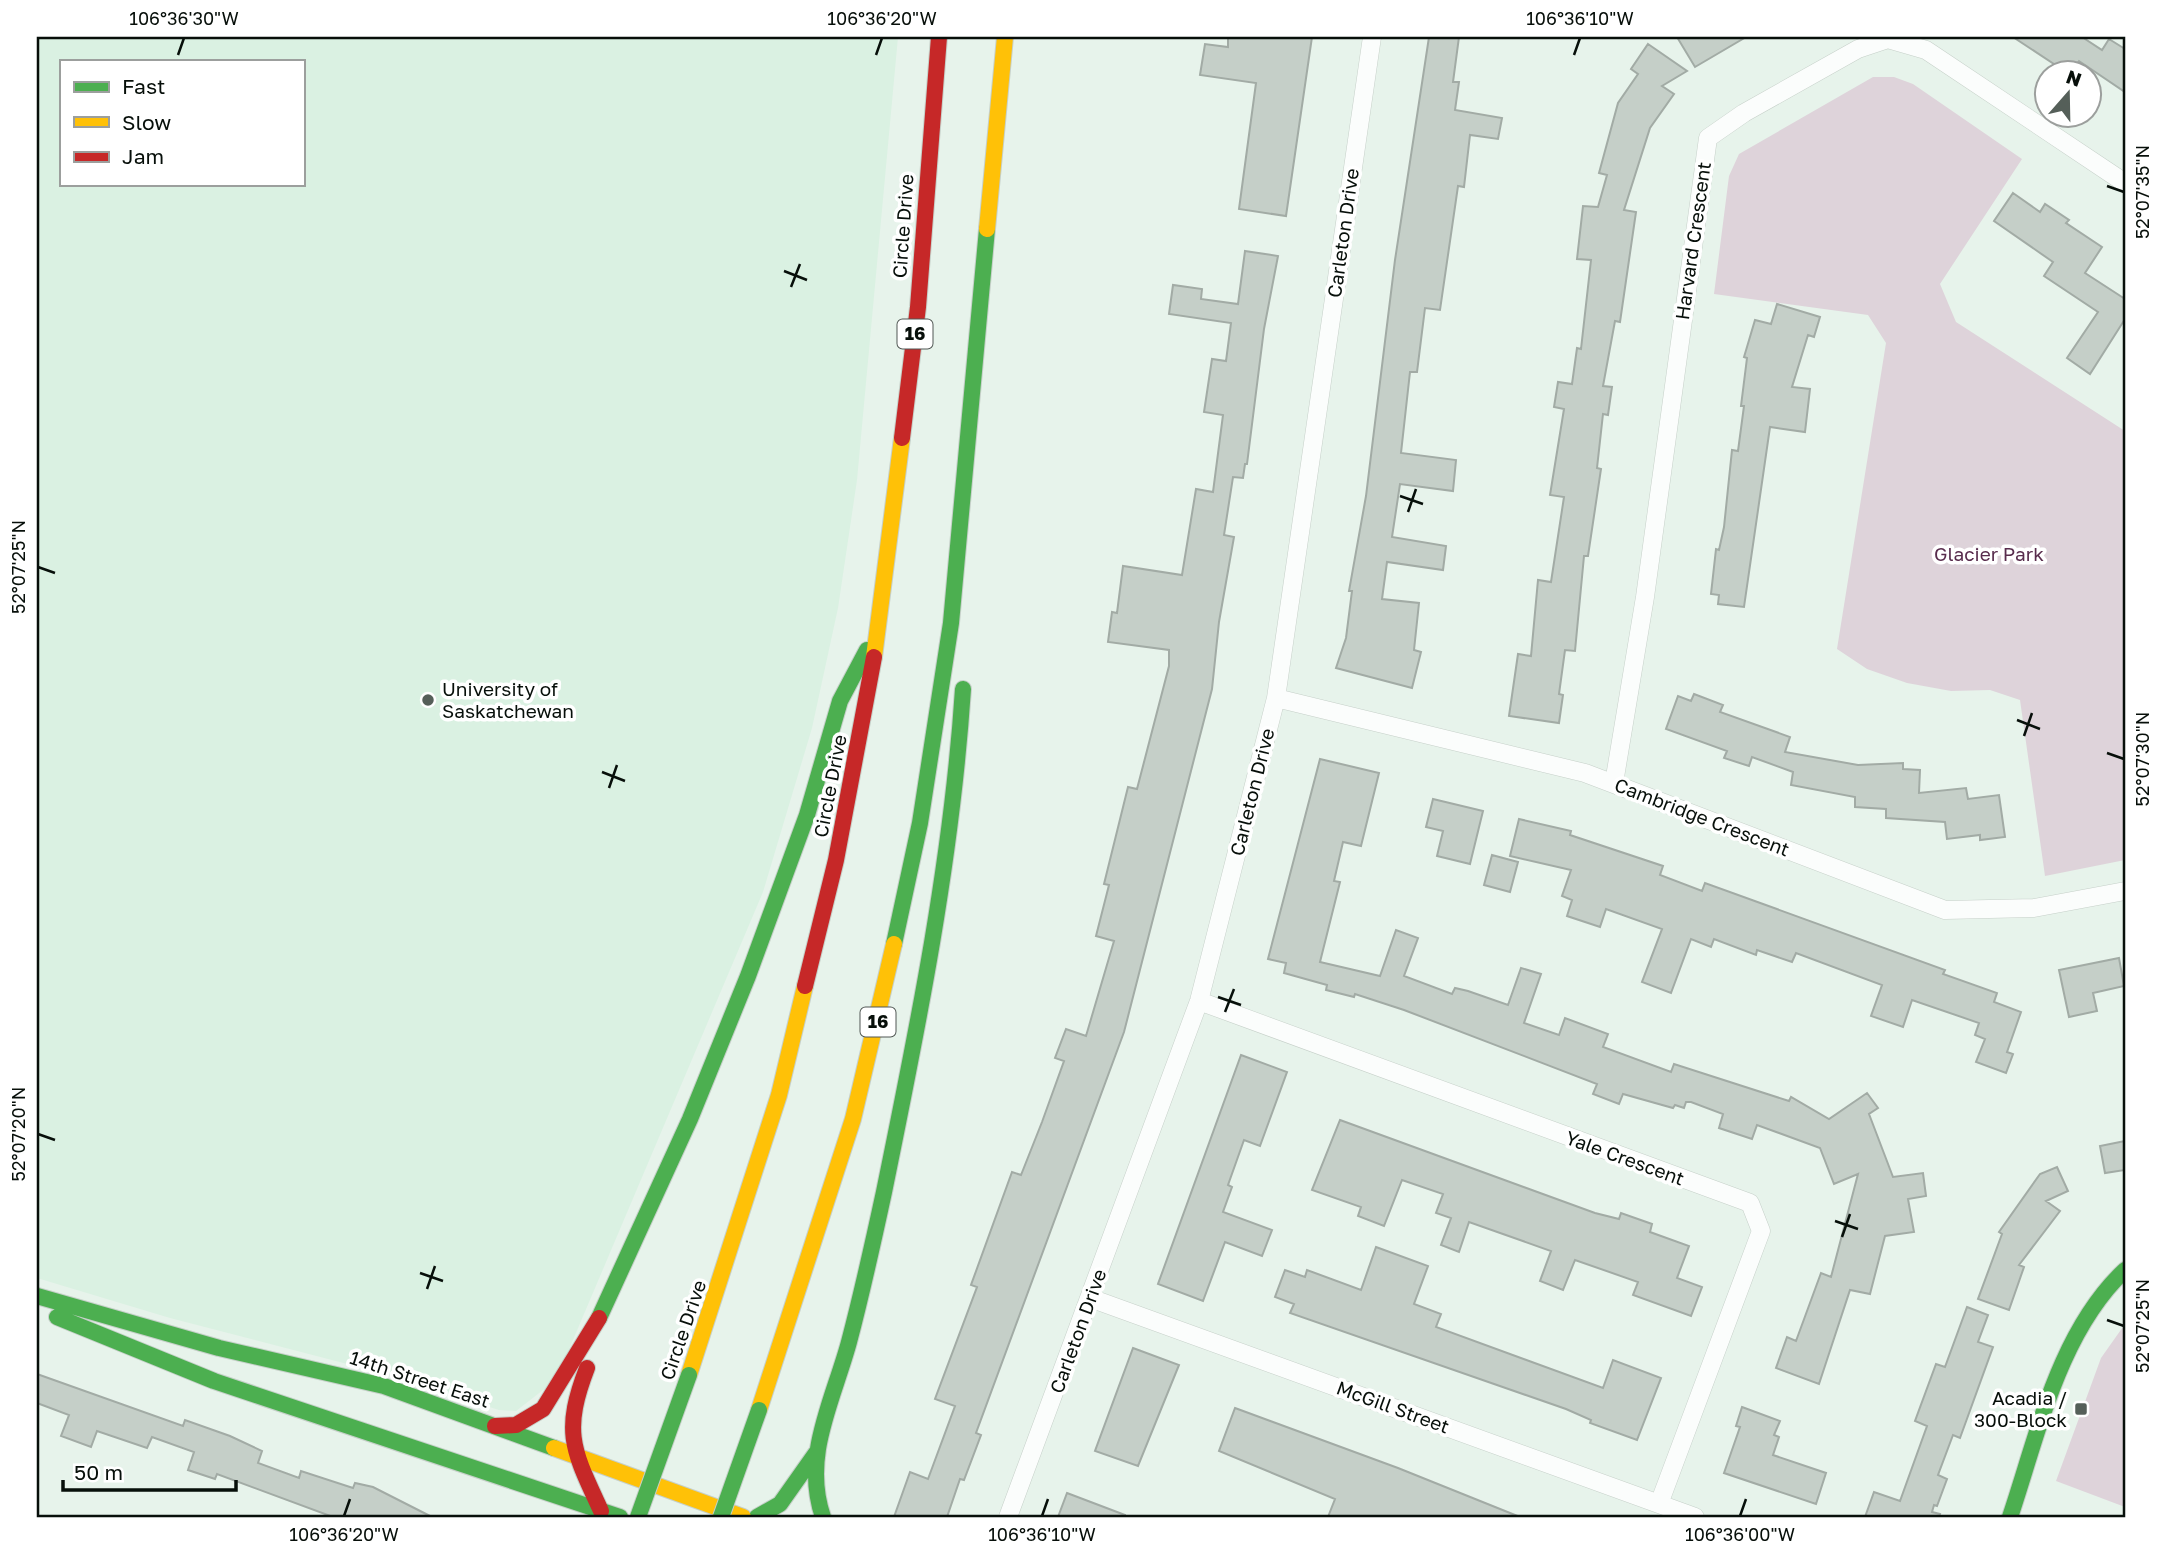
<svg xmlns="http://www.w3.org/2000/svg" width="2162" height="1554" viewBox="0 0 2162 1554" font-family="'Golos Text',sans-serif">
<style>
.built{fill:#daf1e2;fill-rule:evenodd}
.green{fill:#ded3da}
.building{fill:#c5cfc8;stroke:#a2aba5;stroke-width:2}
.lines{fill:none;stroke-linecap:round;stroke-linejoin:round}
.street-casing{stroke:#c6d0c9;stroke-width:19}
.fast-casing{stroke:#c6d0c9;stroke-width:18}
.slow-casing{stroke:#c6d0c9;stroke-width:18}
.jam-casing{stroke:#c6d0c9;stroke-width:18}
.street{stroke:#fbfdfc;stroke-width:18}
.fast{stroke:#4caf50;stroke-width:16}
.slow{stroke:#ffc107;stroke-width:16}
.jam{stroke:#c62828;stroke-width:16}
.fast-bridge-casing{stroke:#c6d0c9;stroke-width:18;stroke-linecap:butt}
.fast-bridge{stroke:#4caf50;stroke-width:16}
.ticks{fill:none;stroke:#070f0a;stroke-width:2.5}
.poi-dot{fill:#555f59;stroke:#fff;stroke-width:2.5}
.labels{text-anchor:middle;stroke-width:7;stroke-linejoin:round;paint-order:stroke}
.shield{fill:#fff;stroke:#515754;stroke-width:2}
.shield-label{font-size:18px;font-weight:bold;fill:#070f0a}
.street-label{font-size:19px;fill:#070f0a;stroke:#fff}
.park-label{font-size:19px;fill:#582c4d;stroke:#fff}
.poi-label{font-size:19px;fill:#070f0a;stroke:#fff;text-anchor:start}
.neatline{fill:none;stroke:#070f0a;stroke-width:2.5}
.ticks-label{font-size:18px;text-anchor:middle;fill:#070f0a}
</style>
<rect width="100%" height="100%" fill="#e7f3eb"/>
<path class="built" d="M37,37H898L857,480L838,608L812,728L763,892L556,1380L516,1411L499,1410L378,1372L170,1318L37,1278ZM61,61H303V184H61Z"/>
<path class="green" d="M1873,77H1894L1913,84L2022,159L1940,284L1956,322L2125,431V860L2045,876L2020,700L1990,690L1951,691L1907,683L1867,669L1837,649L1886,343L1868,315L1714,294L1729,176L1739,154Z
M2125,1324V1507L2056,1481L2101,1358Z"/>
<path class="building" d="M1228,37H1312L1286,216L1239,209L1256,83L1200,75L1205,44L1228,47Z
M1429,37H1459L1453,82H1459L1455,110L1502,118L1498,139L1470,135L1464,187L1458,186L1440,310L1425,308L1417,372H1410L1401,453L1456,460L1453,491L1400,484L1392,537L1446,546L1443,570L1387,562L1382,599L1419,603L1414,650L1421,652L1412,688L1336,668L1346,638L1352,591H1349L1366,496L1395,260Z
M1677,37H1746L1695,67Z
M2013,37H2082L2102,50L2109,39L2125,49V92L2079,61L2069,74Z
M1648,44L1687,71L1662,86L1674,94L1650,128L1624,210L1636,212L1620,322L1615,321L1603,386L1612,387L1608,415L1603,414L1597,468L1601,469L1588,556H1584L1575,651L1565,650L1559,694L1563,695L1559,723L1509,716L1518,654L1531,656L1538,580L1551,582L1564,497L1550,495L1564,409L1554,407L1558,382L1572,384L1577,348L1581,349L1591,260L1577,259L1583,206L1598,207L1607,175L1599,173L1618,103L1638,74L1631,69Z
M2013,193L2040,212L2045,204L2069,220L2066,223L2102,247L2085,273L2125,299V319L2090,374L2067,358L2098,312L2044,276L2053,262L1994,221Z
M1245,251L1278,256L1264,329L1247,464H1245L1243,478L1233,477L1224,535L1234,537L1219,622L1212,689L1124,1032L976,1433L981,1435L964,1480L960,1479L947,1517H894L910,1472L928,1479L955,1406L935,1399L977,1287L971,1285L1012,1172L1021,1175L1042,1122L1064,1061L1055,1058L1066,1029L1086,1036L1114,941L1096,936L1109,885L1104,884L1128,787L1137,789L1169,666V650L1108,642L1112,612L1117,613L1123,566L1182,575L1196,489L1213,492L1223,415L1204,412L1212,359L1226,361L1231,323L1169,314L1173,285L1202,289L1201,299L1238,304Z
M1777,304L1820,317L1814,337L1808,335L1792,387L1810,389L1805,432L1770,427L1744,607L1718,604L1719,595L1711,594L1716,549L1719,550L1724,527L1732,450L1738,451L1744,406H1741L1747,358L1744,357L1755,320L1771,324Z
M1694,694L1723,705L1720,712L1790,737L1785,752L1858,765L1903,763V769L1920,770L1919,793L1966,788L1968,799L1999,795L2005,837L1980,840V835L1947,839L1945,822L1886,818V809L1855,807V797L1791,785L1793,772L1752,757L1749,766L1724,758L1727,751L1666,729L1678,696L1691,701Z
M1320,759L1379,773L1361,846L1343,842L1334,881L1340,882L1320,962L1380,976L1396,930L1418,938L1404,976L1452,994L1455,988L1468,991L1508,1005L1521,968L1541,974L1524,1023L1559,1035L1565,1018L1608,1034L1603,1047L1671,1072L1674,1064L1789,1101L1791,1097L1829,1119L1867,1093L1878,1108L1869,1114L1893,1177L1923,1173L1926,1196L1908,1199L1914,1232L1885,1236L1870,1294L1850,1290L1819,1384L1776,1368L1787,1337L1796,1341L1821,1273L1831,1277L1858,1174L1834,1184L1820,1148L1757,1125L1752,1139L1719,1128L1723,1114L1691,1102H1686L1684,1108L1675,1105L1673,1108L1623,1094L1619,1104L1593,1094L1597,1084L1404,1010L1355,994L1354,997L1326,990L1327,985L1284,973L1286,963L1268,959Z
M1433,799L1483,811L1470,864L1437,856L1443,831L1426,827Z
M1519,819L1571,831L1570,835L1663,866L1660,875L1702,891L1705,883L1945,970L1943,974L1997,993L1994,1002L2021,1012L2007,1052L2013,1054L2006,1073L1976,1062L1985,1039L1975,1035L1979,1023L1912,1000L1903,1027L1871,1016L1882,985L1796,953L1792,962L1757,950L1756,955L1714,939L1711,947L1691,939L1671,993L1642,982L1662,929L1606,909L1600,927L1567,916L1572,900L1562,896L1571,870L1510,856Z
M1492,855L1518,862L1510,892L1484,885Z
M2119,958L2124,986L2093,993L2097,1011L2069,1017L2059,970Z
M1241,1055L1287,1072L1260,1146L1244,1140L1228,1185L1232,1187L1223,1212L1272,1230L1262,1256L1225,1242L1203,1301L1158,1284Z
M1340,1120L1595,1213L1619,1219L1621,1213L1652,1224L1650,1232L1689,1246L1677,1278L1702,1287L1691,1316L1633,1295L1638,1282L1575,1260L1563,1290L1540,1281L1551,1251L1469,1222L1459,1252L1441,1245L1451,1218L1436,1213L1443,1194L1402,1180L1384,1226L1358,1216L1361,1207L1312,1190Z
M2125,1141V1170L2105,1173L2100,1146Z
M2057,1167L2068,1191L2046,1201L2060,1211L2019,1265L2024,1267L2009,1310L1978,1299L2002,1234L1999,1232L2040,1174Z
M1376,1247L1428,1266L1414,1304L1441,1314L1436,1327L1603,1388L1613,1360L1661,1378L1637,1440L1590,1423L1591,1420L1566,1409L1290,1313L1294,1304L1275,1297L1285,1270L1305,1277L1307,1270L1361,1290Z
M1967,1307L1988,1315L1978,1342L1993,1347L1960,1438L1953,1435L1938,1475L1947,1479L1937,1506L1934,1505L1932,1512L1940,1514L1939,1517H1865L1874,1492L1900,1501L1927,1426L1915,1421L1936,1364L1945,1367Z
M1133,1348L1179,1365L1138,1466L1095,1451Z
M37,1374L183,1426L185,1420L230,1436L262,1451L258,1463L299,1478L301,1471L353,1488L355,1483L373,1487L432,1517H333L217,1474L215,1479L188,1470L194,1452L152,1437L147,1448L97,1431L91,1447L61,1436L69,1415L37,1403Z
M1742,1407L1780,1421L1774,1435L1779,1437L1773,1455L1826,1473L1816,1504L1724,1473L1740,1427L1736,1426Z
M1235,1408L1398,1468L1520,1517H1328L1335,1499L1219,1451Z
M1067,1493L1125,1515V1517H1058Z"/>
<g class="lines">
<g class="street-casing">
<path id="street" d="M1276,698L1585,773L1945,910L2034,908L2125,891
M1614,783L1645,597L1708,138L1744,113L1858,49L1888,39L1926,50L2125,183
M1199,1001L1750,1203L1761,1231L1659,1504
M1090,1298L1695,1517
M1008,1517L1199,1001L1276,698L1372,37"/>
</g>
<g class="fast-casing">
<path id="fast" d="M894,944L920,823L951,623L987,229
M37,1296L219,1348L384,1386L554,1448
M57,1317L214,1381L620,1517
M599,1318L690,1119L748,976L807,815L840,701L867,650
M757,1517L780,1504L816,1453
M823,1517C802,1456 833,1401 849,1342C862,1293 873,1243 884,1192C918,1026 952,859 963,689
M2010,1517C2038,1434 2059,1332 2125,1270"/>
</g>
<g class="slow-casing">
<path id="slow" d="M987,229L1005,37
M874,657L902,438
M689,1375L779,1095L805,986
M759,1410L853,1119L894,944
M554,1448L743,1517"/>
</g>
<g class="jam-casing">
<path id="jam" d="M902,438L918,307L939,37
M805,986L836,860L874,657
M587,1368C562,1433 573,1450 601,1511
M495,1426L516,1425L543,1409L599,1318"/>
</g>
<use href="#street" class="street"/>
<use href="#fast" class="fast"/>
<use href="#slow" class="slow"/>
<use href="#jam" class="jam"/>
<g class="fast-bridge-casing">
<path id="fast-bridge" d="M638,1517L689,1375
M721,1517L759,1410"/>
</g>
<use href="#fast-bridge" class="fast-bridge"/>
</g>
<path class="ticks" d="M178,55L184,38M876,55L882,38M1574,55L1580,38M2107,186L2124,192M784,271L807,280M791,287L800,264M1400,496L1423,504M1408,512L1416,489M38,567L55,573M2017,720L2040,729M2024,736L2032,713M2107,753L2124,759M602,772L625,781M609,788L617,765M1218,997L1241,1005M1225,1012L1234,989M38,1134L55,1140M1835,1221L1858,1229M1842,1237L1850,1214M420,1273L443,1281M427,1289L435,1266M2107,1320L2124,1326M344,1516L350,1499M1042,1516L1048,1499M1740,1516L1746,1499"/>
<g class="poi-dot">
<circle cx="428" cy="700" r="7"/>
<rect x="2074" y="1402" width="14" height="14" rx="3.5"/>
</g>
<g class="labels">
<g class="shield">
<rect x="897.5" y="319.5" width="35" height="29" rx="5"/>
<rect x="860.5" y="1007.5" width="35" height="29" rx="5"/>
</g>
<g class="shield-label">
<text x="915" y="340">16</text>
<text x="878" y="1028">16</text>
</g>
<g class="street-label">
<text transform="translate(903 226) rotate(-86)" y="7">Circle Drive</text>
<text transform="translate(1343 233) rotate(-82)" y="7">Carleton Drive</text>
<text transform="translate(1693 241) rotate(-82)" y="7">Harvard Crescent</text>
<text transform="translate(830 786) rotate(-79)" y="7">Circle Drive</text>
<text transform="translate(1252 792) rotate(-76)" y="7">Carleton Drive</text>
<text transform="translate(1702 817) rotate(21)" y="7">Cambridge Crescent</text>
<text transform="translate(1625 1158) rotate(20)" y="7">Yale Crescent</text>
<text transform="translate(683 1330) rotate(-71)" y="7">Circle Drive</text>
<text transform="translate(1078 1331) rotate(-70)" y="7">Carleton Drive</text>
<text transform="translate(420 1379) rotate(18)" y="7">14th Street East</text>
<text transform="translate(1393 1407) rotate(20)" y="7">McGill Street</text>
</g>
<g class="park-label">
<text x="1989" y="561">Glacier Park</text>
</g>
<g class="poi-label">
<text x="442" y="696">University of<tspan x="442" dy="22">Saskatchewan</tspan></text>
<text x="2067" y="1405" text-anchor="end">Acadia /<tspan x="2067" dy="22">300-Block</tspan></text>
</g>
</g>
<rect width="2162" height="1554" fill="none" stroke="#ffffff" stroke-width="77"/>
<rect x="60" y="60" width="245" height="126" fill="#ffffff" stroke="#9c9f9d" stroke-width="2"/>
<rect x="74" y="82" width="35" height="10" fill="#4caf50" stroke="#9c9f9d" stroke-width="2"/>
<text x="122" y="94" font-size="21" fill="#070f0a">Fast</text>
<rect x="74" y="117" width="35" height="10" fill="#ffc107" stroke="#9c9f9d" stroke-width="2"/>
<text x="122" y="130" font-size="21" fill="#070f0a">Slow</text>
<rect x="74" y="152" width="35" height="10" fill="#c62828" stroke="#9c9f9d" stroke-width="2"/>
<text x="122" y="164" font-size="21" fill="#070f0a">Jam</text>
<g transform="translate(2068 94) rotate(20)"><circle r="33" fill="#ffffff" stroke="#9c9f9d" stroke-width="2"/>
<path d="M0-5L12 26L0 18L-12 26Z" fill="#555f59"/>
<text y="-10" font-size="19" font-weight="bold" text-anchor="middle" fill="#070f0a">N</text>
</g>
<path d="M63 1480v10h173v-10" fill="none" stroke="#070f0a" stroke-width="3.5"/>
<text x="74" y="1480" font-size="21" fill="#070f0a" stroke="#ffffff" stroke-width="5" paint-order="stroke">50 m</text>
<rect x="38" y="38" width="2086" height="1478" class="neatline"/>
<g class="ticks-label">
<text x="184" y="25">106°36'30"W</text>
<text x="882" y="25">106°36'20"W</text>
<text x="1580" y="25">106°36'10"W</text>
<text transform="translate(2143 192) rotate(-90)" y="6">52°07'35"N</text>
<text transform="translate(19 567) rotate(-90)" y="6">52°07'25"N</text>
<text transform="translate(2143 759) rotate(-90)" y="6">52°07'30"N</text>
<text transform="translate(19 1134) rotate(-90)" y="6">52°07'20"N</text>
<text transform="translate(2143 1326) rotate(-90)" y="6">52°07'25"N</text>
<text x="344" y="1541">106°36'20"W</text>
<text x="1042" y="1541">106°36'10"W</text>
<text x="1740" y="1541">106°36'00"W</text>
</g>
</svg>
